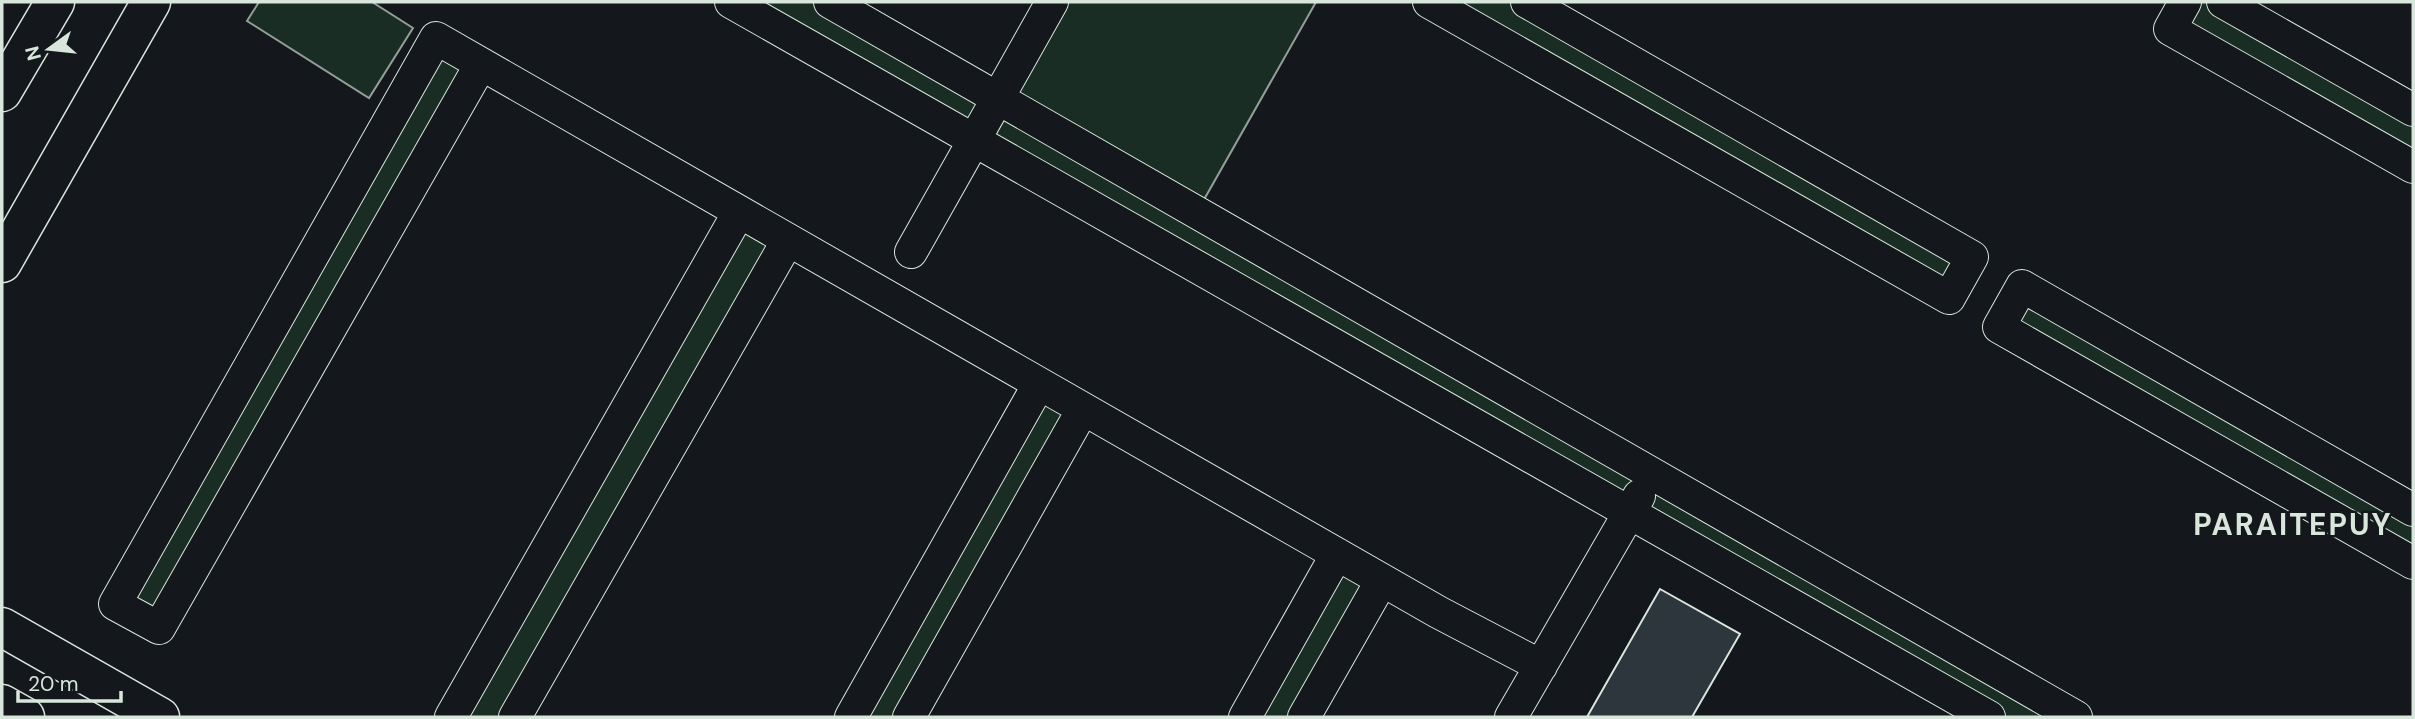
<svg xmlns="http://www.w3.org/2000/svg" width="2415" height="719" viewBox="0 0 2415 719" font-family="'DM Sans',sans-serif">
<style>
.green{fill:#1a2d24;stroke:#939e99;stroke-width:2}
.building{fill:#2c363c;stroke:#d8e6dc;stroke-width:2}
.lines{fill:none;stroke-linecap:round;stroke-linejoin:round}
.minor-casing{stroke:#d8e6dc;stroke-width:34}
.tertiary-casing{stroke:#d8e6dc;stroke-width:41}
.minor{stroke:#14181c;stroke-width:32}
.tertiary{stroke:#14181c;stroke-width:38}
.labels{text-anchor:middle;stroke-width:5;stroke-linejoin:round;paint-order:stroke}
.district-label{font-size:30px;font-weight:bold;letter-spacing:2px;fill:#d8e6dc;stroke:#14181c}
</style>
<rect width="100%" height="100%" fill="#14181c"/>
<path class="green" d="M259,2H372L413,28L369,98L247,21Z
M731,2H830L997,97L1052,2H1316L1197,212L2076,717H1989Z
M1429,2H1527L1972,257L1949,298Z
M2185,2H2223L2413,110V167L2170,29Z
M436,38L481,64L159,628L115,604Z
M739,212L788,240L515,717H451Z
M2022,286L2413,510V563L1999,327Z
M1039,384L1083,409L909,717H851Z
M1337,554L1382,580L1304,717H1245Z"/>
<path class="building" d="M1660,589L1740,634L1692,717H1587Z"/>
<g class="lines">
<g class="minor-casing">
<path id="minor" d="M731,2L1989,717
M830,2L2076,717
M1429,2L1949,298L1972,257L1527,2
M2185,2L2170,29L2413,167
M2223,2L2413,110
M481,64L159,628L115,604L436,38L1438,612L1541,666
M911,252L1052,2
M2413,510L2022,286L1999,327L2413,563
M451,717L739,212
M515,717L788,240
M851,717L1039,384
M909,717L1083,409
M1245,717L1337,554
M1304,717L1382,580
M1511,717L1639,496"/>
</g>
<g class="tertiary-casing">
<path id="tertiary" d="M2,92L55,2
M2,263L151,2
M2,627L160,717
M2,704L25,717"/>
</g>
<use href="#minor" class="minor"/>
<use href="#tertiary" class="tertiary"/>
</g>
<g class="labels">
<g class="district-label">
<text x="2293" y="535">PARAITEPUY</text>
</g>
</g>
<rect width="2415" height="719" fill="none" stroke="#d8e6dc" stroke-width="7"/>
<g transform="translate(49 49) rotate(255)" stroke="#14181c" stroke-width="5" paint-order="stroke">
<path d="M0-5L12 26L0 18L-12 26Z" fill="#d8e6dc"/>
<text y="-10" font-size="19" font-weight="bold" text-anchor="middle" fill="#d8e6dc">N</text>
</g>
<path d="M18 691v10h103v-10" fill="none" stroke="#d8e6dc" stroke-width="3.5"/>
<text x="28" y="691" font-size="21" fill="#d8e6dc" stroke="#14181c" stroke-width="5" paint-order="stroke">20 m</text>
</svg>
